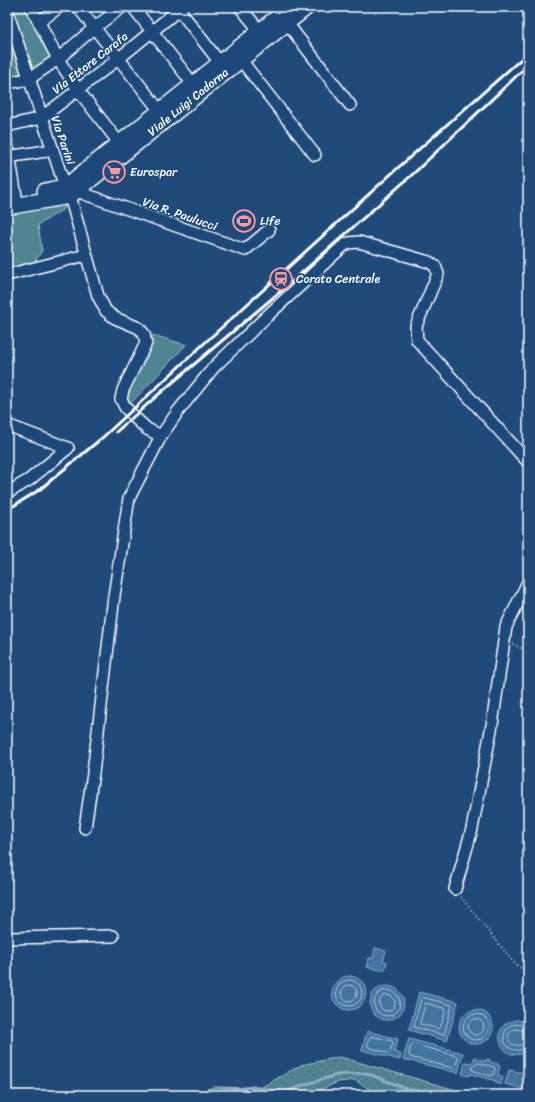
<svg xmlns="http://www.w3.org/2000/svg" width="535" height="1102" viewBox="0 0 535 1102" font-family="Sriracha,sans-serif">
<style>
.grass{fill:url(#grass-dots);stroke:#a7c2c8}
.park{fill:#4f8492;stroke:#a7c2c8}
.water{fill:#42759f;stroke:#8eacc5}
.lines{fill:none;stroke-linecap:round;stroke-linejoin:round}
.shore{stroke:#b3c8d9;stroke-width:1}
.stream{stroke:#8eacc5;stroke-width:3}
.minor-casing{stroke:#fff;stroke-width:14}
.secondary-casing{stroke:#fff;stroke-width:18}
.path{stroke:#fff;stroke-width:1.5;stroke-dasharray:1 3;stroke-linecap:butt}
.minor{stroke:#1f4a7a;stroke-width:11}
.secondary{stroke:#1f4a7a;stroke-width:15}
.rail{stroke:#fff;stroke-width:3}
.labels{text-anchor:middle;stroke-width:3.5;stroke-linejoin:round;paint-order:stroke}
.street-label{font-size:12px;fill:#fff;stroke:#1f4a7a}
.poi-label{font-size:12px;fill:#fff;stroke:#1f4a7a;text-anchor:start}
</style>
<defs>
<pattern id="grass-dots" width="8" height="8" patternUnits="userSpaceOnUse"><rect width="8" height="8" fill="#4f8492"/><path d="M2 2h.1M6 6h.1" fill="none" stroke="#4e6b72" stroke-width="1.8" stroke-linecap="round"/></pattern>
</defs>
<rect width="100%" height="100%" fill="#1f4a7a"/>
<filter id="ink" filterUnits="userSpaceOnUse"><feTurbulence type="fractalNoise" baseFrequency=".025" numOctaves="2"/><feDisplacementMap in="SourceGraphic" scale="8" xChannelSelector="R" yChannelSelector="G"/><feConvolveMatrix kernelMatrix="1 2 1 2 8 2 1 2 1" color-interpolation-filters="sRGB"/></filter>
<g filter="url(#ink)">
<path class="grass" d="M340,1057L473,1095H378L355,1080L338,1082L309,1095H188L214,1087L260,1088L301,1065Z"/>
<path class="park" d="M8,7H28L55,57L31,73Z
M7,19L26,77L7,80Z
M63,199L65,208L38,225L42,251L34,263L7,269V211Z
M153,335L186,345L131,403L125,396Z"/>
<path class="water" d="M375,948L386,951L383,961L387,962L384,971L367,967L369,958H373Z
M332 993a17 17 0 1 1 34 0a17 17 0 1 1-34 0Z
M370 1003a17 17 0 1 1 34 0a17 17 0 1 1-34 0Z
M419,992L458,1002L447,1041L409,1030Z
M459 1027a17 17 0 1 1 34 0a17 17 0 1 1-34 0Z
M517,1020L523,1021L528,1024V1050C502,1069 485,1023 517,1020Z
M367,1031L398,1039L394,1052L401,1054L400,1060L362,1050Z
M409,1039L463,1053L458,1073L403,1059Z
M475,1057H476V1059L486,1061L487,1059L490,1060V1062L498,1064V1066H500L498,1075L503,1077L501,1085L496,1083V1081L470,1074L469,1076L462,1074L465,1062L472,1063Z
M509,1070L528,1074V1090L505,1084Z"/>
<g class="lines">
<path class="shore" d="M336 993a13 13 0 1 1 26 0a13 13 0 1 1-26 0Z
M341 993a8 8 0 1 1 16 0a8 8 0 1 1-16 0Z
M374 1003a13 13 0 1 1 26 0a13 13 0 1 1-26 0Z
M379 1003a8 8 0 1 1 16 0a8 8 0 1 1-16 0Z
M422,997L452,1005L444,1035L414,1027Z
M426,1003L446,1009L440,1029L420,1024Z
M463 1027a13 13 0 1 1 26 0a13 13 0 1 1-26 0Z
M468 1027a8 8 0 1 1 16 0a8 8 0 1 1-16 0Z
M528,1027C524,1027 520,1024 516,1024C500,1025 500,1049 516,1050C520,1051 524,1048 528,1047
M528,1032C524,1032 520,1029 515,1029C506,1031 506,1044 515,1045C520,1046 524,1043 528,1042
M371,1036L392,1041L393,1043L390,1052L388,1053L368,1047C367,1045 369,1038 371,1036Z
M413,1044L457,1056L458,1058L455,1067L453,1068L410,1057C408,1054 410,1046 413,1044Z
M478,1063L494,1067L495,1069L493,1075L491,1076L472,1070V1068Z"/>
<path class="stream" d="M184,1095L253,1087L285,1093L300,1086L337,1075L366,1073L407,1089L425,1092L436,1095"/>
<g class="minor-casing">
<path id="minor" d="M31,7L58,59L78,90L120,144
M78,7L160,111
M133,7L193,84
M177,7L224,68
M240,7L260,31
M7,11L65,187L70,196L98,296L106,311L115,318L139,328L144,334L146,343L123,390L121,399L125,407L134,417L147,429L161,436L179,410L214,367L267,316L342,247L348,243L359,242L429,262L435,266L438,274L416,326L417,340L528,462
M39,22L59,7
M287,23L350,105
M241,60L315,155
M7,83L29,79L58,59L94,28L122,7
M7,126L41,118L118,59L182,7
M7,143L16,196
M7,157L53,150
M76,191L245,250L269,230
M7,275L86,255
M7,425L68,448L29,480L7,493
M85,828L93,773L114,596L129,498L161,436
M455,889L472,829L492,725L506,627L528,582
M7,938L113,936"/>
</g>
<g class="secondary-casing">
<path id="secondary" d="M45,191L65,187L290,7
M7,207L70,196L307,7"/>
</g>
<path class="path" d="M513,644L528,652
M461,897L515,964L528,973"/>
<use href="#minor" class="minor"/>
<use href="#secondary" class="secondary"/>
<path class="rail" d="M116,432L159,394L288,285L413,174L528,65
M7,510L39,490L102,438L210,338L400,166L528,53"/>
</g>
</g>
<defs>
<g id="supermarket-ring" transform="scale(1.15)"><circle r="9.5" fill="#1f4a7a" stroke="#ff9aa2" stroke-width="1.5"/><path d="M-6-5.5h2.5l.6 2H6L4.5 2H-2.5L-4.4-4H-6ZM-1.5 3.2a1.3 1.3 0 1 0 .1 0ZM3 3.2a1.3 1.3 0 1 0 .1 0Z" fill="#ff9aa2"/></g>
<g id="stadium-ring" transform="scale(1.15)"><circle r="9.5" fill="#1f4a7a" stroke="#ff9aa2" stroke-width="1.5"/><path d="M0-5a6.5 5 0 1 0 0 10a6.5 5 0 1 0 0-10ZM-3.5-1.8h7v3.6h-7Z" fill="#ff9aa2"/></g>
<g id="station-ring" transform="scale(1.15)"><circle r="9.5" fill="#1f4a7a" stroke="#ff9aa2" stroke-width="1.5"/><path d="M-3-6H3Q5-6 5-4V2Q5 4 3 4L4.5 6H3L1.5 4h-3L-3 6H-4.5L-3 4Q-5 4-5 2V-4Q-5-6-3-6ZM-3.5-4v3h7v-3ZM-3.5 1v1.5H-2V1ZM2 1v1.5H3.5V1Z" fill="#ff9aa2"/></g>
</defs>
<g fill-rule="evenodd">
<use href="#supermarket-ring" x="114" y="172"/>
<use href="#stadium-ring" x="244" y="221"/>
<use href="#station-ring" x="281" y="279"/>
</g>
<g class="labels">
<g class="street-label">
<text transform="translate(90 63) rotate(-38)" y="4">Via Ettore Carafa</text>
<text transform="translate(188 102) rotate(-39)" y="4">Viale Luigi Cadorna</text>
<text transform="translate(63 140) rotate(71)" y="4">Via Parini</text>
<text transform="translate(180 214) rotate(19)" y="4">Via R. Paulucci</text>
</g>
<g class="poi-label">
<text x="130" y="176">Eurospar</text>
<text x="260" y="225">Life</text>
<text x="296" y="283">Corato Centrale</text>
</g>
</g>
<rect width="535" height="1102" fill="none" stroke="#1f4a7a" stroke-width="24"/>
<rect x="12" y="12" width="511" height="1078" fill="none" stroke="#fff" stroke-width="1.5" filter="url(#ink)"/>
</svg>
